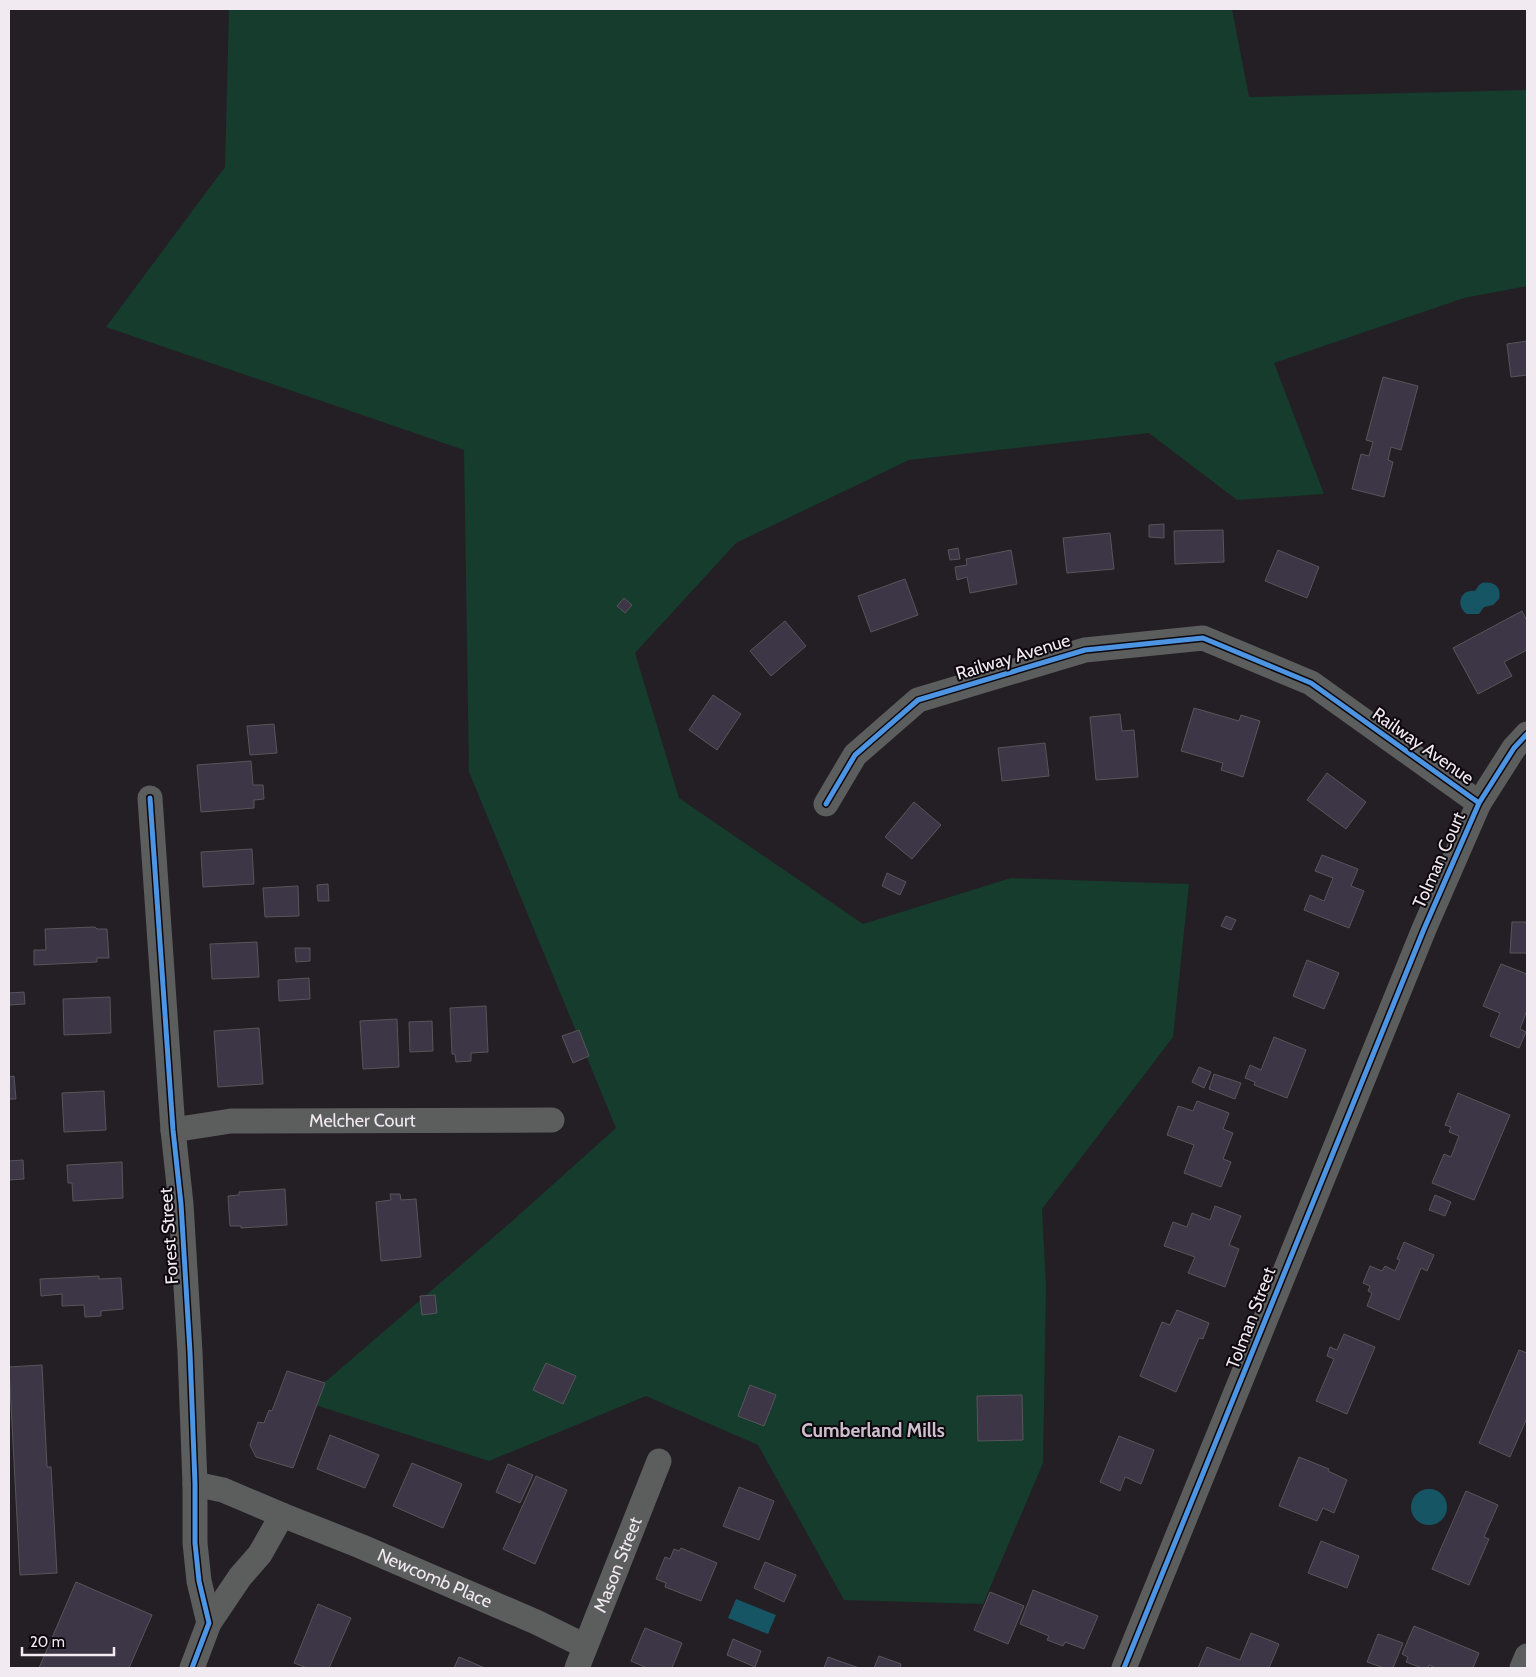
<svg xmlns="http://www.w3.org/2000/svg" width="1536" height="1677" viewBox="0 0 1536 1677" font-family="Cabin,sans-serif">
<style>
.green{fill:#153c2d}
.water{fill:#165564}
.building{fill:#3c3646;stroke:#58555a}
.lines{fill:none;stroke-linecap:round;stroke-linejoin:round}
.minor{stroke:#5c5d5d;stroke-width:25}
.cycleway-casing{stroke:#0d080d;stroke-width:8}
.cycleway{stroke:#4d94e3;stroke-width:5}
.labels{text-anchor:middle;stroke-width:4;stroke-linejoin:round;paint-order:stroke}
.street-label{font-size:18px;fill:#f1eaf1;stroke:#0d080d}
.neighbourhood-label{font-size:19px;font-weight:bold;fill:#cdbfcd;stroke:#0d080d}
</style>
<rect width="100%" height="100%" fill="#241f24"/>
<path class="green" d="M229,9H1232L1249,97L1527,90V286L1464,298L1274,363L1324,494L1237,500L1149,433L909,460L736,543L635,653L679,798L863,924L1011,878L1189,884L1173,1037L1042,1209L1046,1286L1043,1463L983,1604L844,1600L758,1445L646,1396L489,1461L303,1401L510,1223L616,1128L469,772L464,450L106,327L225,167Z"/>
<path class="water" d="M1482,583C1494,581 1502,587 1499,599L1493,605L1484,607L1479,614H1467C1455,606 1460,589 1475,591L1479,585Z
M1411 1507a18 18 0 1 1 36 0a18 18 0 1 1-36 0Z
M736,1599L776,1615L768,1634L728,1618Z"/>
<path class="building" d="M1527,341V375L1511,377L1507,344Z
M1383,377L1418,386L1401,450L1391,447L1388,460L1393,462L1384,497L1352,489L1361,454L1369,456L1373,442L1366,440Z
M1164,524V538L1149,537V525Z
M1223,530L1224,562L1175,564L1174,531Z
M1110,533L1114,569L1067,573L1063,538Z
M958,548L960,559L950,560L948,550Z
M1011,550L1017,584L970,593L967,577L957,580L955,567L967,565L966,559Z
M1278,550L1319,567L1307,598L1265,581Z
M905,579L918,615L871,632L858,596Z
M624,598L632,605L625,613L617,606Z
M1522,611L1527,621V650L1504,662L1512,676L1478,694L1453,648Z
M785,621L806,646L771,676L750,651Z
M713,695L741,714L717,750L689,730Z
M1194,708L1239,721L1241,715L1260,721L1243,777L1221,770L1223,763L1181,751Z
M1120,714L1122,731L1134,730L1138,777L1096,780L1090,717Z
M274,724L277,753L250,755L247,726Z
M1045,743L1049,776L1002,781L998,748Z
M251,761L253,785H263L264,799L254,800V808L201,812L197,765Z
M1327,773L1366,802L1346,829L1307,800Z
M914,802L941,825L912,859L885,837Z
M252,849L254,884L203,887L201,852Z
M1322,855L1358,869L1351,886L1364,891L1349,928L1304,910L1310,895L1324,901L1333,878L1315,871Z
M887,873L906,882L900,895L882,886Z
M328,884L329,901H318L317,885Z
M298,886L299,916L265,917L263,888Z
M1226,916L1236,920L1231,930L1221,926Z
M1512,922H1527V953H1510Z
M95,927L97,929H107L109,958H97V962L34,965V950H46L45,929Z
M257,942L259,977L212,979L210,944Z
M295,948H310V961L296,962Z
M1307,960L1339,973L1324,1009L1293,996Z
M1501,964L1527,974V1010L1520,1029L1526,1032L1519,1048L1490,1036L1500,1013L1483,1006Z
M309,978L310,999L279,1001L278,980Z
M24,992L25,1004L9,1005V993Z
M110,997L111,1033L64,1035L63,999Z
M486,1006L488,1052L471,1053V1061L456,1062L455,1054H452L450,1008Z
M397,1019L399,1067L363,1069L360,1021Z
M432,1021L433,1051L410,1052L409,1022Z
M259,1028L263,1084L218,1087L214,1031Z
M579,1030L589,1056L573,1063L562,1036Z
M1274,1037L1306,1050L1287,1098L1254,1085L1255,1082L1245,1078L1250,1065L1261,1070Z
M1199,1067L1211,1072L1204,1088L1192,1082Z
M1214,1074L1241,1083L1235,1099L1209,1089Z
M14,1076L16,1099H9V1077Z
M104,1091L106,1130L64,1132L62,1093Z
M1458,1093L1510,1115L1474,1200L1432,1183L1444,1154L1451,1157L1459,1136L1449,1132L1451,1127L1445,1125Z
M1197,1101L1229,1113L1223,1129L1233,1133L1223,1159L1231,1162L1221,1187L1184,1173L1194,1145L1167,1135L1178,1106L1193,1111Z
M23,1160L24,1179L9,1180V1161Z
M122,1162L123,1198L73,1201L72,1183H68L67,1165Z
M285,1189L287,1225L241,1228V1226H230L228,1196L239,1195V1192Z
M390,1194H400L401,1200L416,1199L421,1257L381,1261L376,1202L391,1200Z
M1435,1195L1451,1202L1445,1216L1429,1210Z
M1215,1206L1241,1216L1229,1245L1239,1249L1225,1287L1188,1273L1195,1257L1164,1246L1173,1222L1187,1227L1192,1213L1210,1220Z
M1404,1242L1434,1255L1427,1271L1421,1268L1399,1320L1367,1306L1372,1293L1368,1291L1370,1286L1363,1283L1370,1266L1382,1271L1385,1266L1395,1271L1400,1260L1397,1259Z
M99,1276V1279L121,1278L123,1309L101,1311V1316L85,1317L84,1305L62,1306V1294L41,1296L40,1279Z
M435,1295L437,1313L422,1315L420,1296Z
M1177,1310L1209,1323L1203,1339L1199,1338L1176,1392L1140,1376L1162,1322L1170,1325Z
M1344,1334L1375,1347L1347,1414L1316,1401L1334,1359L1327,1356L1330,1347L1337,1350Z
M1519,1350L1527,1353V1418L1510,1457L1479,1443Z
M546,1363L576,1376L563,1404L533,1390Z
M42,1365L47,1467H51L57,1573L20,1575L9,1367Z
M287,1371L325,1383L293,1468L256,1457L250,1445L258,1422L264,1423L269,1410L272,1411Z
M750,1385L776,1395L764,1426L738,1416Z
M1022,1395L1023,1440L978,1441L977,1396Z
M330,1435L379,1455L365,1488L317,1469Z
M1119,1436L1154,1450L1141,1484L1125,1477L1120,1491L1100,1482Z
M1299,1457L1329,1469L1328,1471L1347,1480L1334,1513L1323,1508L1317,1521L1279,1506Z
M412,1463L462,1484L443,1528L393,1506Z
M508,1464L533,1475L520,1503L496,1492Z
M536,1476L567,1490L535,1564L503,1549Z
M739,1487L774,1501L759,1540L723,1526Z
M1466,1491L1498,1505L1484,1537L1489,1539L1469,1585L1432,1569Z
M1321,1541L1359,1556L1347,1588L1308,1573Z
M681,1548L717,1563L701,1601L665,1587L666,1583L656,1579L665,1557L670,1559L674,1549L679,1551Z
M765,1562L796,1575L784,1602L754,1588Z
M76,1582L152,1615L129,1668H39Z
M1033,1590L1098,1616L1084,1649L1065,1642L1063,1646L1047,1640L1049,1636L1020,1624Z
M990,1592L1024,1606L1008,1644L974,1630Z
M318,1604L351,1618L329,1668H307L294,1663Z
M1414,1626L1479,1653L1473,1668H1436L1429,1665L1428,1668H1422L1406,1662L1408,1657L1402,1654Z
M645,1628L682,1643L672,1668H647L631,1661Z
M1251,1633L1279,1644L1269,1668H1198L1207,1647L1240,1660Z
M1378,1634L1403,1643L1393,1668H1384L1367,1662Z
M733,1639L761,1651L755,1667L727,1655Z
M879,1656L901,1664L900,1668H874Z
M459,1657L485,1668H454Z
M828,1657L859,1668H824Z"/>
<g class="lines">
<g class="minor">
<path d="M150,798L173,1130L181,1204L190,1352L195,1484V1543L199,1581L209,1623L192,1668"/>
<path d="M826,804L855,755L918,700L1085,650L1203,638L1311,683L1479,803"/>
<path id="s1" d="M173,1130L231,1121L552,1120"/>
<path id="s2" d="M195,1484L223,1490L282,1515L360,1546L536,1622L585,1646"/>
<path d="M209,1623L240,1577L260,1554L282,1515"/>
<path id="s3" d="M577,1668L659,1461"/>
<path d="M1124,1668L1424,929L1479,803L1514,748L1527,734"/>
<path d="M1522,1668L1527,1656"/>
</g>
<g class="cycleway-casing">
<path id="cycleway" d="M150,798L173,1130L181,1204L190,1352L195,1484V1543L199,1581L209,1623L192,1668
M826,804L855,755L918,700L1085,650L1203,638L1311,683L1479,803
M1124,1668L1424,929L1479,803L1514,748L1527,734"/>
</g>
<use href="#cycleway" class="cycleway"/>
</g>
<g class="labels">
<g class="street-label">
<text transform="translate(1013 657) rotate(-17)" y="6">Railway Avenue</text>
<text transform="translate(1423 746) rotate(35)" y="6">Railway Avenue</text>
<text transform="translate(1439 860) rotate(-66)" y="6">Tolman Court</text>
<text dy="6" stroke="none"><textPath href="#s1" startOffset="190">Melcher Court</textPath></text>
<text transform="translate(169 1236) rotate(-94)" y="6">Forest Street</text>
<text transform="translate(1251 1318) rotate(-69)" y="6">Tolman Street</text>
<text dy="6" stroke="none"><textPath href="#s3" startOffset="111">Mason Street</textPath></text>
<text dy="6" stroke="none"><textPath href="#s2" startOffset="258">Newcomb Place</textPath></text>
</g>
<g class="neighbourhood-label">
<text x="873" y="1437">Cumberland Mills</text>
</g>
</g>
<rect width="1536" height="1677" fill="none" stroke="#f1eaf1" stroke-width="20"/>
<path d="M22 1647v8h92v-8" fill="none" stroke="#f1eaf1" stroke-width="2.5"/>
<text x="30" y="1647" font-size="15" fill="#f1eaf1" stroke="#0d080d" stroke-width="4" paint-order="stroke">20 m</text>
</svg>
